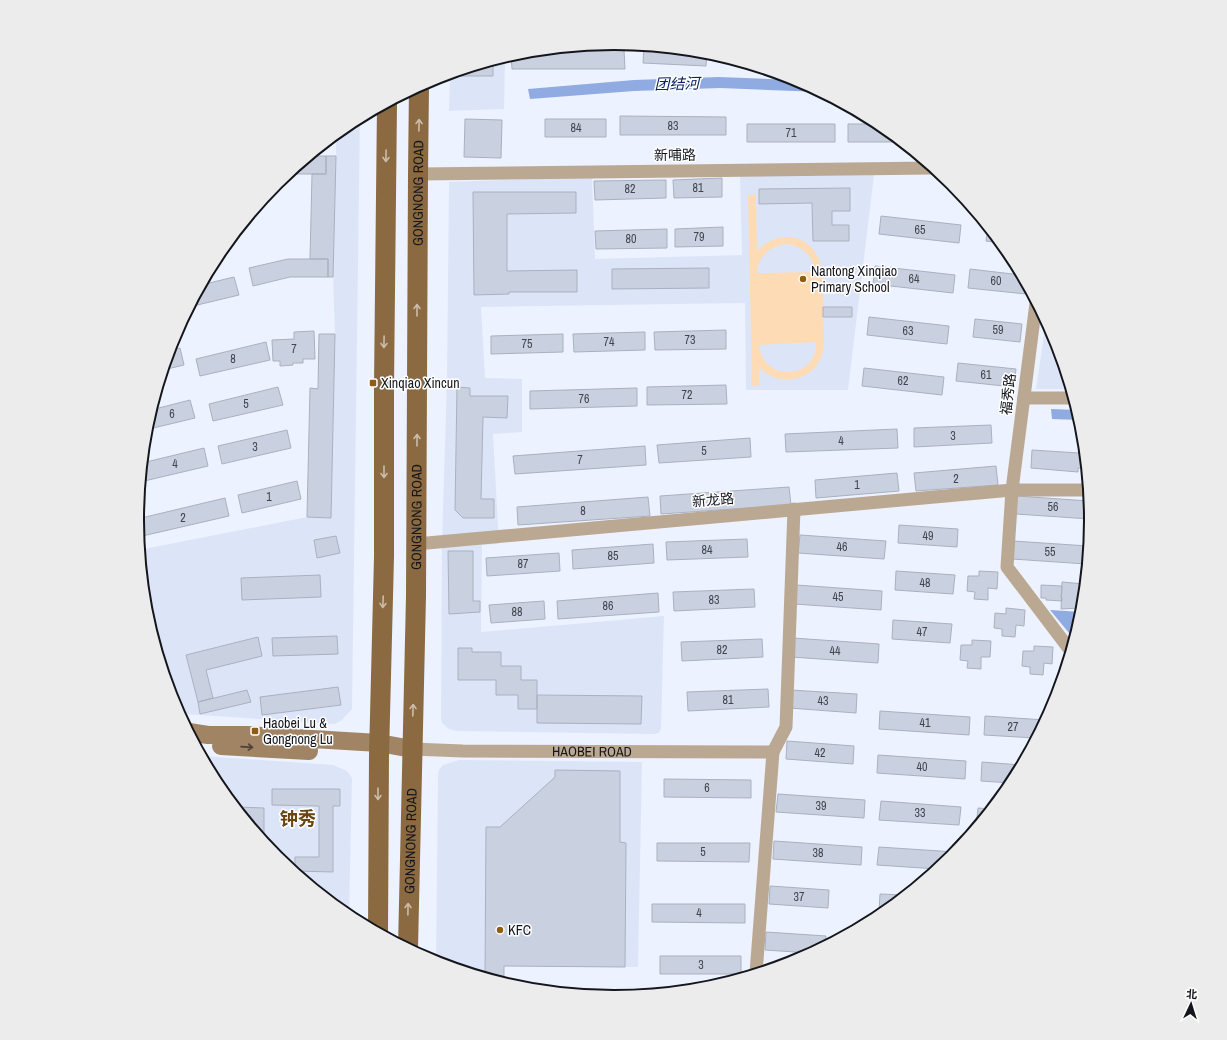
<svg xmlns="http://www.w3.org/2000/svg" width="1227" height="1040" viewBox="0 0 1227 1040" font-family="'Archivo Narrow','Noto Sans SC',sans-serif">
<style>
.built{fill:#dce5f8}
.green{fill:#fddbb4;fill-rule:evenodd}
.water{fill:#90abe1}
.building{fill:#c9d1e0;stroke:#a9b0bf}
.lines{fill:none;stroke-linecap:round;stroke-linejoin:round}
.street{stroke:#bba892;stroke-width:13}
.secondary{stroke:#a08463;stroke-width:18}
.primary{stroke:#8c6a41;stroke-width:20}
.oneway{stroke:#cbbcaa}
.oneway2{stroke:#4c4238}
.poi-dot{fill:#915e10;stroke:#fff;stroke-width:1.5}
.labels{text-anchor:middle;stroke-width:3;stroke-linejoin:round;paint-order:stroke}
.number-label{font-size:12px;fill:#41454d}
.street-label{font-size:14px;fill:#14161c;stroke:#fff}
.poi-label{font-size:14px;fill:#14161c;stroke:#fff;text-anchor:start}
.water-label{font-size:15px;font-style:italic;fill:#0c2463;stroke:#fff}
.district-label{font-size:18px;font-weight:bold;fill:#694514;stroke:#fff}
.rim{fill:none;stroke:#14161c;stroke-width:2}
</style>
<rect width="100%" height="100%" fill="#ecf2ff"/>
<path class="built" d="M505,57L504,109L449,111L450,74Z
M360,117L352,709L342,720L335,724L184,714L168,685L146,613L139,550L307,517L310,388H318L319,334H335L333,277H328L326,156H336V136L334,135L349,123Z
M874,175L848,390H746L745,303L481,307L485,378L522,379V432L493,434L499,544L482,545L481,632L664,616L661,729L659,733L655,734L457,731L449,729L442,723L441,719L442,544L447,378L449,182L592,177L595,259L742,255L740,176Z
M1046,322L1054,338L1070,389H1036Z
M202,756L333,765L347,771L352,778L349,917L276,857L217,785Z
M459,760L642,762L638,967L504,966V983L436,962L438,776L439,770L443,765Z"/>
<path class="green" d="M748,195H756L757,251C781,226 817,236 822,271L824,344C823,350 822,356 819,362C806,384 775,385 759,367V386H752ZM786,244C802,246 813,255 815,272L757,273C758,256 769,247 786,244ZM816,342C818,379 764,384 759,345Z"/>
<path class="water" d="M719,77L797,80L820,92L720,88L634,91L530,99L528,89L634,80Z
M1051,409L1076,410L1079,420L1052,419Z
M1050,610L1081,612L1074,639Z
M168,685L184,714L196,745L173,702Z"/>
<path class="building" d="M644,46L707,52L706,66L643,63Z
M624,50L625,69H512L511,55L521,52L534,51Z
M719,56L740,62L719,61Z
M493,61V76H461V70Z
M620,116L726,117V135H620Z
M465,119L502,120L501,158L464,157Z
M545,119H606V137H545Z
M747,124H835V142H747Z
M848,124H880L902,142H848Z
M309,156H326V174H287Z
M326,156H336L333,277H328V259H310L312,174H326Z
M722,178V197L674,198L673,180Z
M666,180V198L595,200L594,181Z
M850,188V211H832V225H849V241H813L812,203L759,204V189Z
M473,192H576V213L507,214V271L577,270V292H509V294L474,295Z
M881,216L961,225L959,243L879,234Z
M723,227V246L675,247V229Z
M988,228L1000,243L986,241Z
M667,229V248L596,249L595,231Z
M288,259H328V277H290L253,286L249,268Z
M875,266L955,275L953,293L873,284Z
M709,268V288L612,289V269Z
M970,269L1021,275L1027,287L1026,294L968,288Z
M234,277L239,295L189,307L201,285Z
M823,307H852V317H823Z
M869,317L949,326L947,344L867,335Z
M975,319L1022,324L1020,342L973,337Z
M726,330V349L655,350L654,332Z
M314,331L315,359H303V363H293V365L280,366V361H273L272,340L294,339V332Z
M645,332V350L574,352L573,334Z
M319,334H335L331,518L307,517L310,388L318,389Z
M563,334V352L491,354V336Z
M266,342L270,360L200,376L196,359Z
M180,348L184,365L163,370L169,350Z
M958,363L1016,369L1014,387L956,381Z
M864,368L944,377L942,395L862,386Z
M726,385L727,404L647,405V387Z
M278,387L283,405L213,421L209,404Z
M457,387L470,388V396H508L507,418L483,417L481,499H494V518H463L455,510Z
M637,388V406L530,409V391Z
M190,400L195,418L145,430L151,410Z
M991,425L992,443L914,447V428Z
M897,429L898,448L786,452L785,434Z
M287,430L291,448L222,464L218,446Z
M750,438L751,457L659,463L657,445Z
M645,446L646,465L515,474L513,456Z
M204,448L208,466L140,482L142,463Z
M1080,448H1083L1085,468H1078V472L1031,468L1032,450L1079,453Z
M996,466L998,485L916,491L914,473Z
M897,473L899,491L816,498L815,480Z
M297,481L301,499L242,513L238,495Z
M789,487L791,505L661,514L660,496Z
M1017,496L1089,501L1090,519L1016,514Z
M648,497L650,516L518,525L517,507Z
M225,498L229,516L138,537L137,519Z
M899,525L958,529L957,547L898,543Z
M800,535L886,541L884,559L798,553Z
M336,536L340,553L317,558L314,540Z
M747,539L748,557L667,560L666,542Z
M1013,541L1088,546L1086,564L1012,559Z
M653,544L654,563L573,569L572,550Z
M448,551H473V601H480V612L449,614Z
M559,553L560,571L487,576L486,558Z
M896,571L955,575L953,594L895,590Z
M979,571L998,572L997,589L988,588V600L974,599L975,592L967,591L968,576H979Z
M320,575L321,597L242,600L241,578Z
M1062,582L1084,584L1083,600L1080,599V608L1061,609Z
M796,585L882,591L881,610L794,604Z
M1041,585L1062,586L1061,598H1062V601L1046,600V598H1041Z
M754,589L755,607L674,611L673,592Z
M658,593L659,612L558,619L557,601Z
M544,601L545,619L491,623L489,605Z
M1006,608L1025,610L1024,626L1016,625L1015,637L1002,636V629L994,628L995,613L1006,614Z
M893,620L952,624L950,643L892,639Z
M337,636L338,654L273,656L272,638Z
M258,637L262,656L206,670L213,698L198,702L186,655Z
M793,638L879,644L878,663L791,657Z
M762,639L763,657L682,661L681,642Z
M972,640L991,641L990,657H981V669L967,668L968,661L960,660L961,645H972Z
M1034,646L1053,647L1052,664L1044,663L1043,675L1030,674V667L1022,666L1023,651H1034Z
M458,648H472V652H501V666H521V680H537V709H518V695H496V680H458Z
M338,687L341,705L262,715L260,697Z
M768,689L769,707L688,711L687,692Z
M247,690L251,702L200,714L198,702Z
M790,690L857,694L856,713L789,708Z
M537,695L642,696L641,724L537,723Z
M880,711L970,717L969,735L879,729Z
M985,716L1045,720L1035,738L984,735Z
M787,741L854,746L853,764L786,759Z
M878,755L966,761L965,779L877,773Z
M982,762L1021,765L1011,783L981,781Z
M555,770L620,771V842L626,843L625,967L504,966V983L485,977L486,827H500L555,777Z
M664,779L751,780V798L664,797Z
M272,789H340V806H333V872L295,871V857H319V806L272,805Z
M778,794L865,800L864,818L776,812Z
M881,801L961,807L959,825L879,820Z
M239,807L264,808V843L239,811Z
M978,808L991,809L976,826Z
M774,841L862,847L861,865L773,859Z
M657,843H750L749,862L657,861Z
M879,847L955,852L951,857L937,869L877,865Z
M770,886L829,890L828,908L769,904Z
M880,894L904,895L884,912H879Z
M652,904H745V923L652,922Z
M766,932L826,936L825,945L810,953L765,950Z
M660,956H741V974H660Z
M562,989H574V992H603V990H619V993H625V996L613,997L560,992H562Z"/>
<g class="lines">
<g class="street">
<path d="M418,174L933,168"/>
<path d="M1036,303L1012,490L1007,567L1070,650"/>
<path d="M1024,398H1072"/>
<path d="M416,544L1012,490H1088"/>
<path id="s1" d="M412,749L463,751L773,752"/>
<path d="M756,973L773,752L786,727L794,509"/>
</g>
<path class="secondary" d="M189,732L208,735H247L379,743L412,749
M221,746L309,751"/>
<g class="primary">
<path d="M378,932L379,755L384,557V385L387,103"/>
<path id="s2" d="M408,948L416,596L418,174L419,86"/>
</g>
</g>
<defs><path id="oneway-shaft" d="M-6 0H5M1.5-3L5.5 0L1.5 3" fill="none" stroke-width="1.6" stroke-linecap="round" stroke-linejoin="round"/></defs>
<g class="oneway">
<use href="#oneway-shaft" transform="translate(419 125) rotate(-89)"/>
<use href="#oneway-shaft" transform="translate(386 156) rotate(91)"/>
<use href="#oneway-shaft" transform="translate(417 310) rotate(-90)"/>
<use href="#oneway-shaft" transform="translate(384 342) rotate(91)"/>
<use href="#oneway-shaft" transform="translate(417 440) rotate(-90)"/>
<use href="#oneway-shaft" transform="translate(384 472) rotate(90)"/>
<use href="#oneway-shaft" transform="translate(383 602) rotate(92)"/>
<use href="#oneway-shaft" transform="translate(413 710) rotate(-88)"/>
<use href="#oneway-shaft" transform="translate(378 794) rotate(90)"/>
<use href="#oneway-shaft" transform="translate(408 909) rotate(-89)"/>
</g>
<use class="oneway2" href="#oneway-shaft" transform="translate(247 747) rotate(4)"/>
<g class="poi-dot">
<circle cx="803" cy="279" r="4"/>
<rect x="369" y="379" width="8" height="8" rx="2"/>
<rect x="251" y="727" width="8" height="8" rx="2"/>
<circle cx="500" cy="930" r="4"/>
</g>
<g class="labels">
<g class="number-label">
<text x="673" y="130">83</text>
<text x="576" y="132">84</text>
<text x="791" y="137">71</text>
<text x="698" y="192">81</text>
<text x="630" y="193">82</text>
<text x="920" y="234">65</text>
<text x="699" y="241">79</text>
<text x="631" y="243">80</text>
<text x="914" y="283">64</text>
<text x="996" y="285">60</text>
<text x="998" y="334">59</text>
<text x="908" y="335">63</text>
<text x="690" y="344">73</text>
<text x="609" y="346">74</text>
<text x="527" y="348">75</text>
<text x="294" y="353">7</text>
<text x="233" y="363">8</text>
<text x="986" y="379">61</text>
<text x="903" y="385">62</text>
<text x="687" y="399">72</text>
<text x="584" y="403">76</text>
<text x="246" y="408">5</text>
<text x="172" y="418">6</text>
<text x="953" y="440">3</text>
<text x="841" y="445">4</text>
<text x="255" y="451">3</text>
<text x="704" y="455">5</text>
<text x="580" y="464">7</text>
<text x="175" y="468">4</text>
<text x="956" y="483">2</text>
<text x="857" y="489">1</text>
<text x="269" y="501">1</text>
<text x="1053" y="511">56</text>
<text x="583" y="515">8</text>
<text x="183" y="522">2</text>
<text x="928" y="540">49</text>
<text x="842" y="551">46</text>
<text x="707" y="554">84</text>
<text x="1050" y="556">55</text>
<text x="613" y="560">85</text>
<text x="523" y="568">87</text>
<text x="925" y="587">48</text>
<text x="838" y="601">45</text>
<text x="714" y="604">83</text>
<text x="608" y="610">86</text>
<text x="517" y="616">88</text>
<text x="922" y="636">47</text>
<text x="722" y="654">82</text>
<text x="835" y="655">44</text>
<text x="728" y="704">81</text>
<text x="823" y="705">43</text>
<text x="925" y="727">41</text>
<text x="1013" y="731">27</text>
<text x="820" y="757">42</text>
<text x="922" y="771">40</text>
<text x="707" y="792">6</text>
<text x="821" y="810">39</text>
<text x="920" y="817">33</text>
<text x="703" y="856">5</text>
<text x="818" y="857">38</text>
<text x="799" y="901">37</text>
<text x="699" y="917">4</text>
<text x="701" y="969">3</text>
</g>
<g class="street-label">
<text transform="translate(675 155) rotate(-1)" y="5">新哺路</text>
<text dy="5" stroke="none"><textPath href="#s2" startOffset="755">GONGNONG ROAD</textPath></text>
<text transform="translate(1008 394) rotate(-83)" y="5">福秀路</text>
<text transform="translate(713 500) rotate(-5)" y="5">新龙路</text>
<text dy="5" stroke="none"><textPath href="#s2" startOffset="431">GONGNONG ROAD</textPath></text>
<text dy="5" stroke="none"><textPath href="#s1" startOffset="180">HAOBEI ROAD</textPath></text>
<text dy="5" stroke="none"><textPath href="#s2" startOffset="107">GONGNONG ROAD</textPath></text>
</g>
<g class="poi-label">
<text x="811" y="276">Nantong Xinqiao<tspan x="811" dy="16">Primary School</tspan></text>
<text x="381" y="388">Xinqiao Xincun</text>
<text x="263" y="728">Haobei Lu &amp;<tspan x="263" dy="16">Gongnong Lu</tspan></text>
<text x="508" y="935">KFC</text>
</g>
<g class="water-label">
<text transform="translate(677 84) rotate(-1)" y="5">团结河</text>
</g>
<g class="district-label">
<text x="298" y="825">钟秀</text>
</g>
</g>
<path d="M0 0H1227V1040H0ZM144 520a470 470 0 1 1 940 0a470 470 0 1 1-940 0Z" fill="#ececed" fill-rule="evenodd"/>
<path class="rim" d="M144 520a470 470 0 1 1 940 0a470 470 0 1 1-940 0Z"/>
<g transform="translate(1191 1004) rotate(4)" stroke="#ffffff" stroke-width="3" paint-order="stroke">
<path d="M0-3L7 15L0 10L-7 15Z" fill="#14161c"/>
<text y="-6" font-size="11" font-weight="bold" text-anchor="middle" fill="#14161c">北</text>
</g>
</svg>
